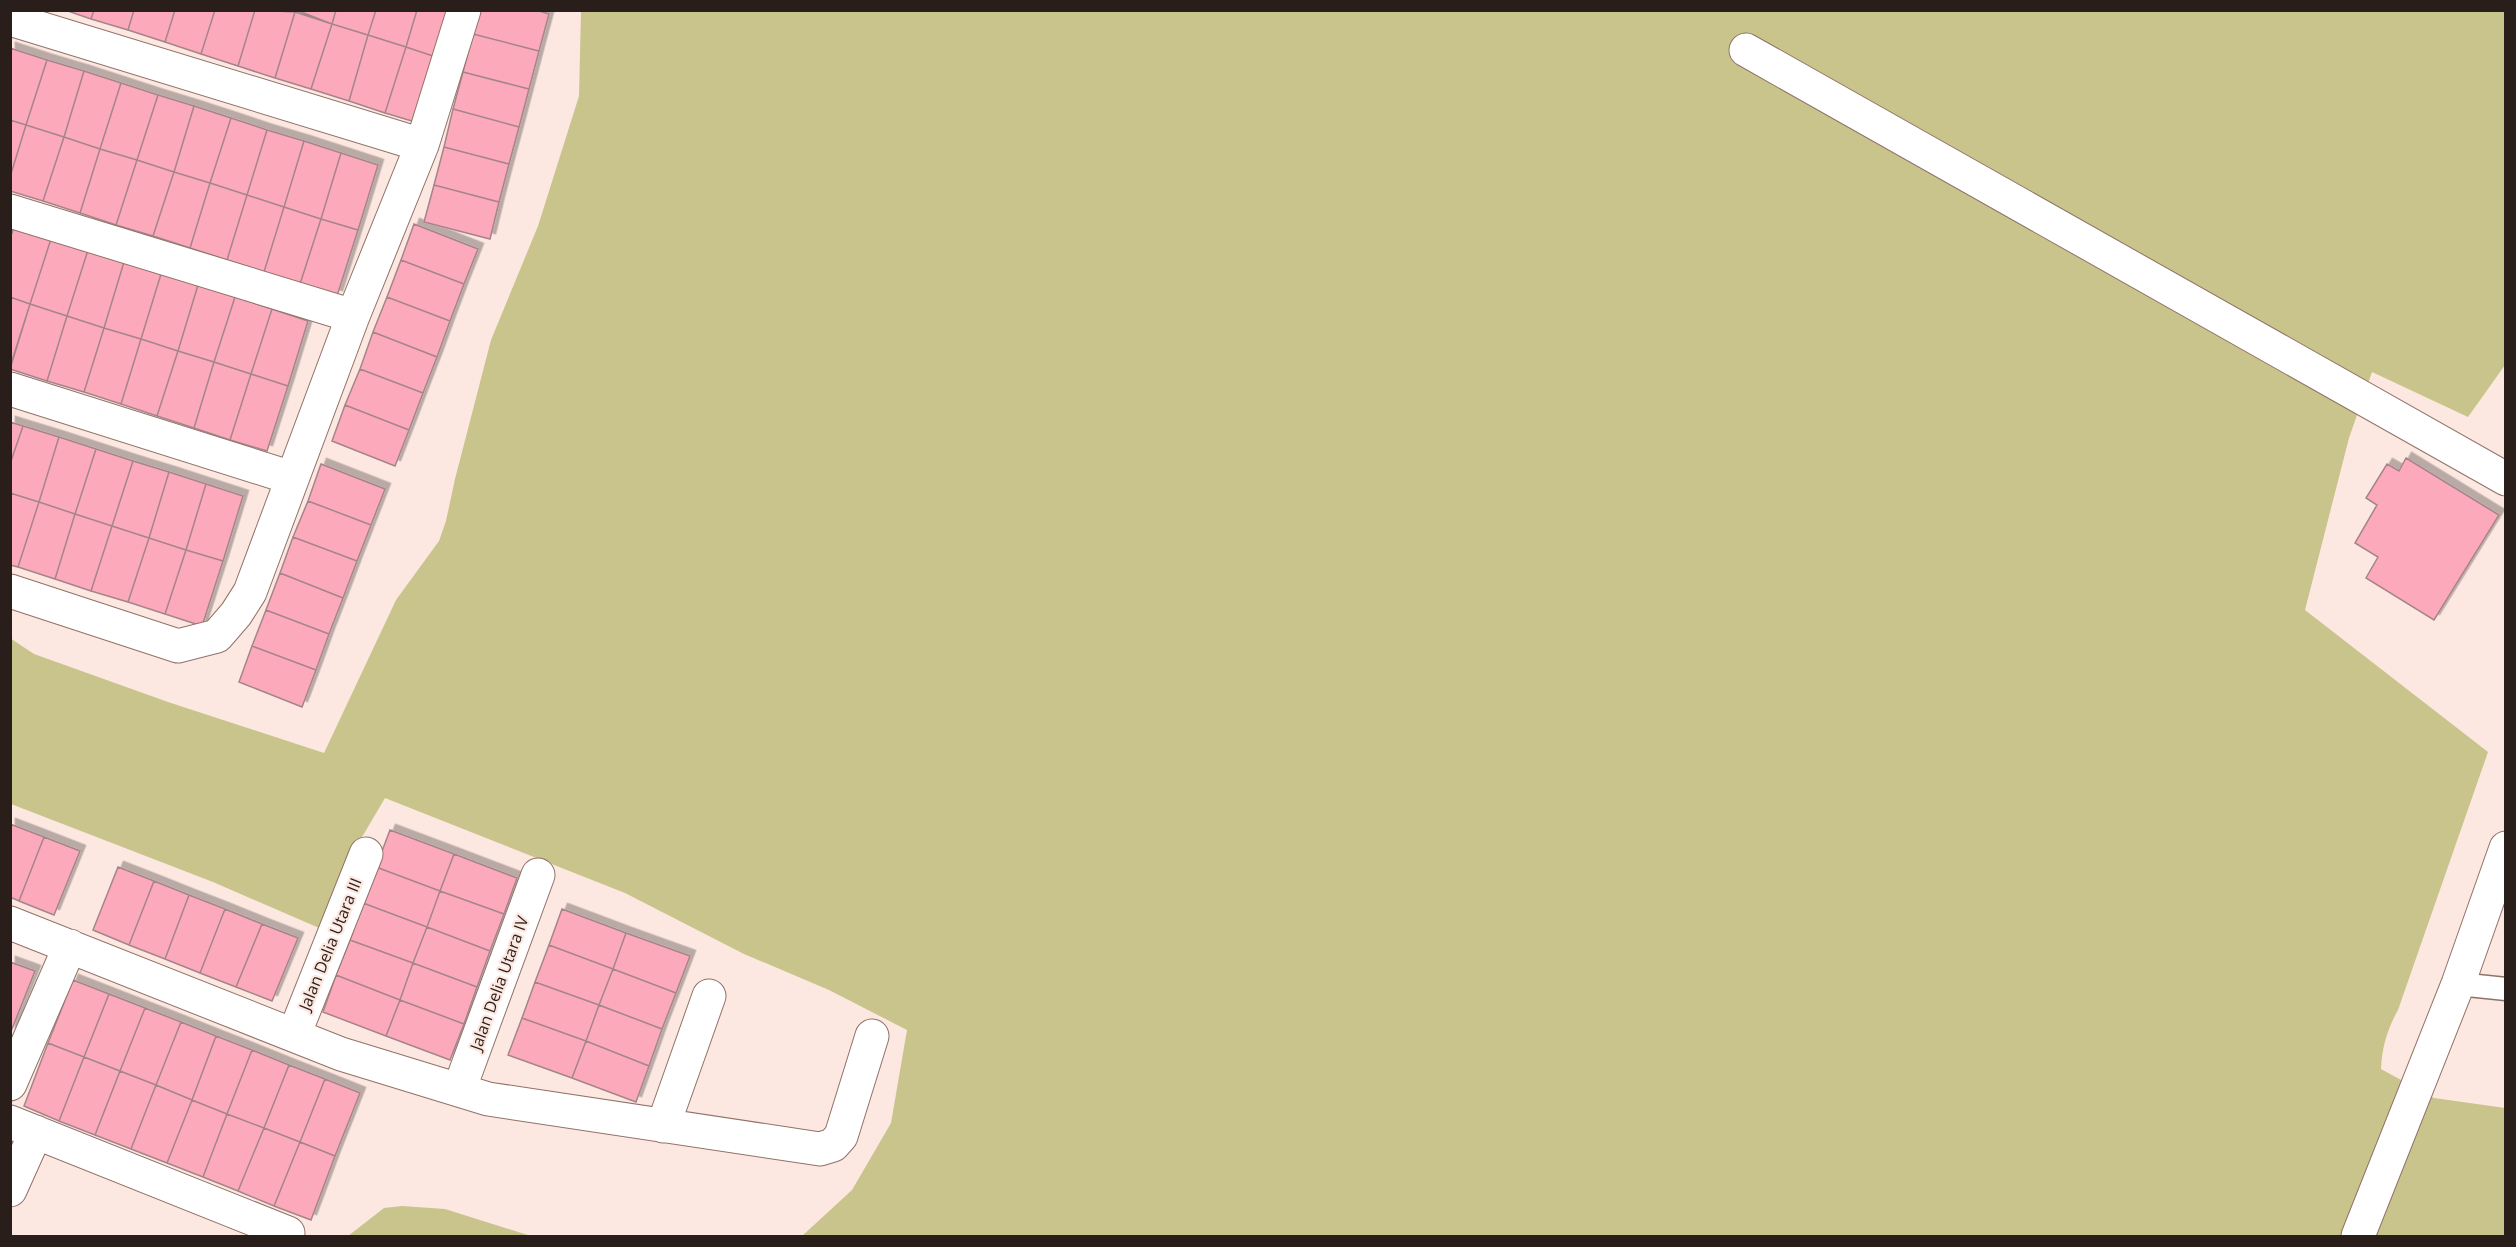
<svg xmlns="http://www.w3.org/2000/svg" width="2516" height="1247" viewBox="0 0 2516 1247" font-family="'Open Sans',sans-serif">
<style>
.green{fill:#c8c48b}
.building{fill:#fcaabb;stroke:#a5848b;stroke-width:1.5;filter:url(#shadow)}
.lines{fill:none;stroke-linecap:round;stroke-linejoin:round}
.lane-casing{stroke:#907268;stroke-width:25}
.street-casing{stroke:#907268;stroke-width:35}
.lane{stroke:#fff;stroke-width:22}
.street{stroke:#fff;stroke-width:33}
.labels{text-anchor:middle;stroke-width:4.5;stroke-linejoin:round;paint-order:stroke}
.street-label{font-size:16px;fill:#2a1e1a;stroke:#fce8e1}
</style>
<defs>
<filter id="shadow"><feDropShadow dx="5.5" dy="-5.5" stdDeviation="0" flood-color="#0004"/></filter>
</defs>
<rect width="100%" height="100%" fill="#fce8e1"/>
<path class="green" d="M581,11H2505V365L2468,417L2372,372L2349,438L2305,610L2488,752L2398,1010C2387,1030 2382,1047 2381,1069L2434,1098L2505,1108V1236H802L852,1190L891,1123L907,1030L829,990L744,954L625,893L385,798L345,866L326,931L213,882L11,804L10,638L34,654L168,702L324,753L396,600L439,541L446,521L455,479L491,340L538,226L579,96Z
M402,1206L445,1209L531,1236H348L384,1208Z"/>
<path class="building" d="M65,10H94L91,19Z
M94,10H134L128,30L91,19Z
M134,10H175L165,42L128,30Z
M175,10H215L201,54L165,42Z
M215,10H255L238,66L201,54Z
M255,10L295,12L275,78L238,66Z
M296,10H336L332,24Z
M336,10H376L368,35L332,24Z
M376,10H417L406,47L368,35Z
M417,10H458L442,59L406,47Z
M479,10H536L549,14L539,51L473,34Z
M295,12L332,24L311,89L275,78Z
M332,24L368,35L349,101L311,89Z
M473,34L539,51L529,89L463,72Z
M368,35L406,47L385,113L349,101Z
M406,47L442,59L422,124L385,113Z
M10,48L47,60L26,125L10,120Z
M47,60L84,71L64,137L26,125Z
M84,71L121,83L100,149L64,137Z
M463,72L529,89L519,127L453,109Z
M121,83L158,95L137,160L100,149Z
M158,95L194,106L174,172L137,160Z
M194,106L231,118L210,183L174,172Z
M453,109L519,127L509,164L444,147Z
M231,118L267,130L247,195L210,183Z
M10,120L26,125L10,177Z
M26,125L64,137L43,201L10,191V177Z
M267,130L304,141L284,207L247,195Z
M64,137L100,149L80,213L43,201Z
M304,141L341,153L321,219L284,207Z
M444,147L509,164L499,202L434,185Z
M100,149L137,160L116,225L80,213Z
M341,153L378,165L358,230L321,219Z
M137,160L174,172L153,236L116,225Z
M174,172L210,183L190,248L153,236Z
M210,183L247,195L227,260L190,248Z
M434,185L499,202L490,239L424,222Z
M247,195L284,207L264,272L227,260Z
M284,207L321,219L300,284L264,272Z
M321,219L358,230L337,296L300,284Z
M414,224L478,249L464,284L401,260Z
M14,227L51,239L30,304L10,297V239Z
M51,239L88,250L67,316L30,304Z
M88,250L124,262L104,328L67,316Z
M401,260L464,284L450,321L387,297Z
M124,262L161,274L141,339L104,328Z
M161,274L198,285L178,351L141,339Z
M198,285L235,297L214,362L178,351Z
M10,297L30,304L10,367Z
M235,297L272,309L251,374L214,362Z
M387,297L450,321L437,357L373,332Z
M30,304L67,316L47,381L10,369Z
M272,309L308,321L288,386L251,374Z
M67,316L104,328L84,392L47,381Z
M104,328L141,339L121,404L84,392Z
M373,332L437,357L423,393L360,369Z
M141,339L178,351L157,416L121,404Z
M178,351L214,362L194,428L157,416Z
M214,362L251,374L230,440L194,428Z
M360,369L423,393L409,430L345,405Z
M251,374L288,386L267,451L230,440Z
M345,405L409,430L395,466L332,441Z
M10,422L23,426L10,464Z
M23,426L59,437L39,502L10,493V464Z
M59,437L96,449L75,514L39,502Z
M96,449L133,461L112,526L75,514Z
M2406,458L2499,515L2434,620L2366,578L2378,557L2355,543L2377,505L2366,498L2387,464L2399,471Z
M133,461L169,472L149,538L112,526Z
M321,464L385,489L371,525L308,501Z
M169,472L206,484L186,550L149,538Z
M206,484L243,496L223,561L186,550Z
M10,493L39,502L18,567L10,565Z
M308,501L371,525L357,561L293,537Z
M39,502L75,514L55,579L18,567Z
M75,514L112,526L91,591L55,579Z
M112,526L149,538L128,602L91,591Z
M293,537L357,561L343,598L280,573Z
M149,538L186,550L165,614L128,602Z
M186,550L223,561L202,626L165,614Z
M280,573L343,598L329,634L266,610Z
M266,610L329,634L316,670L252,646Z
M252,646L316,670L302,707L239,682Z
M10,824L44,837L19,901L10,897Z
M390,830L454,854L440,891L376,867Z
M44,837L80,851L54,915L19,901Z
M454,854L517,878L504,914L440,891Z
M118,867L154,881L129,945L93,930Z
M376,867L440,891L427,927L363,903Z
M154,881L189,895L165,959L129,945Z
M440,891L504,914L490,951L427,927Z
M189,895L225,909L200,973L165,959Z
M363,903L427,927L413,963L350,940Z
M225,909L262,924L236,987L200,973Z
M562,909L626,933L613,969L549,945Z
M262,924L298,938L272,1001L236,987Z
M427,927L490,951L477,987L413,963Z
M626,933L690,956L676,993L613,969Z
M350,940L413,963L400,1000L336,975Z
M549,945L613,969L599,1005L535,982Z
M10,962L35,971L10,1034Z
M413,963L477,987L464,1024L400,1000Z
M613,969L676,993L662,1029L599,1005Z
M336,975L400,1000L386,1036L323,1012Z
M73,980L109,994L84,1057L48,1043Z
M535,982L599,1005L586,1041L522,1018Z
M109,994L145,1008L120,1071L84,1057Z
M400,1000L464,1024L450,1060L386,1036Z
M599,1005L662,1029L649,1066L586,1041Z
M145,1008L181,1022L156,1085L120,1071Z
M522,1018L586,1041L572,1078L508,1055Z
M181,1022L216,1036L192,1100L156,1085Z
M216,1036L252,1050L227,1114L192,1100Z
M586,1041L649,1066L636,1102L572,1078Z
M48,1043L84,1057L59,1121L24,1106Z
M252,1050L289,1065L264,1128L227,1114Z
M84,1057L120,1071L95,1135L59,1121Z
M289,1065L325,1079L300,1142L264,1128Z
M120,1071L156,1085L131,1149L95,1135Z
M325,1079L360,1093L335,1156L300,1142Z
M156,1085L192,1100L167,1163L131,1149Z
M192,1100L227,1114L203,1177L167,1163Z
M227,1114L264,1128L238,1191L203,1177Z
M264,1128L300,1142L274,1206L238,1191Z
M300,1142L335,1156L311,1220L274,1206Z"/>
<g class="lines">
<g class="lane-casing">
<path id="lane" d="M2458,984L2506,989"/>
</g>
<g class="street-casing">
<path id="street" d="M10,19L422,145
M1746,50L2506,479
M10,211L353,316
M10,389L292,478
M10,591L178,646L217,636L236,614L250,592L353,316L422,145L464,10
M10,923L341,1054L488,1099L820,1149L833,1145L841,1136L872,1036
M294,1035L366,854
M10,1084L70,946
M459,1090L538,875
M10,1122L288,1233
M663,1126L709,996
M10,1190L36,1132
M2358,1236L2458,984L2506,848"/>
</g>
<use href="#lane" class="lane"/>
<use href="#street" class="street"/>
</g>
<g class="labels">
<g class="street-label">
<text transform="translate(330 944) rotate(-68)" y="6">Jalan Delia Utara III</text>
<text transform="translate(499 983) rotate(-70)" y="6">Jalan Delia Utara IV</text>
</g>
</g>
<rect width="2516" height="1247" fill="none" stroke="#2a1e1a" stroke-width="24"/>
</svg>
